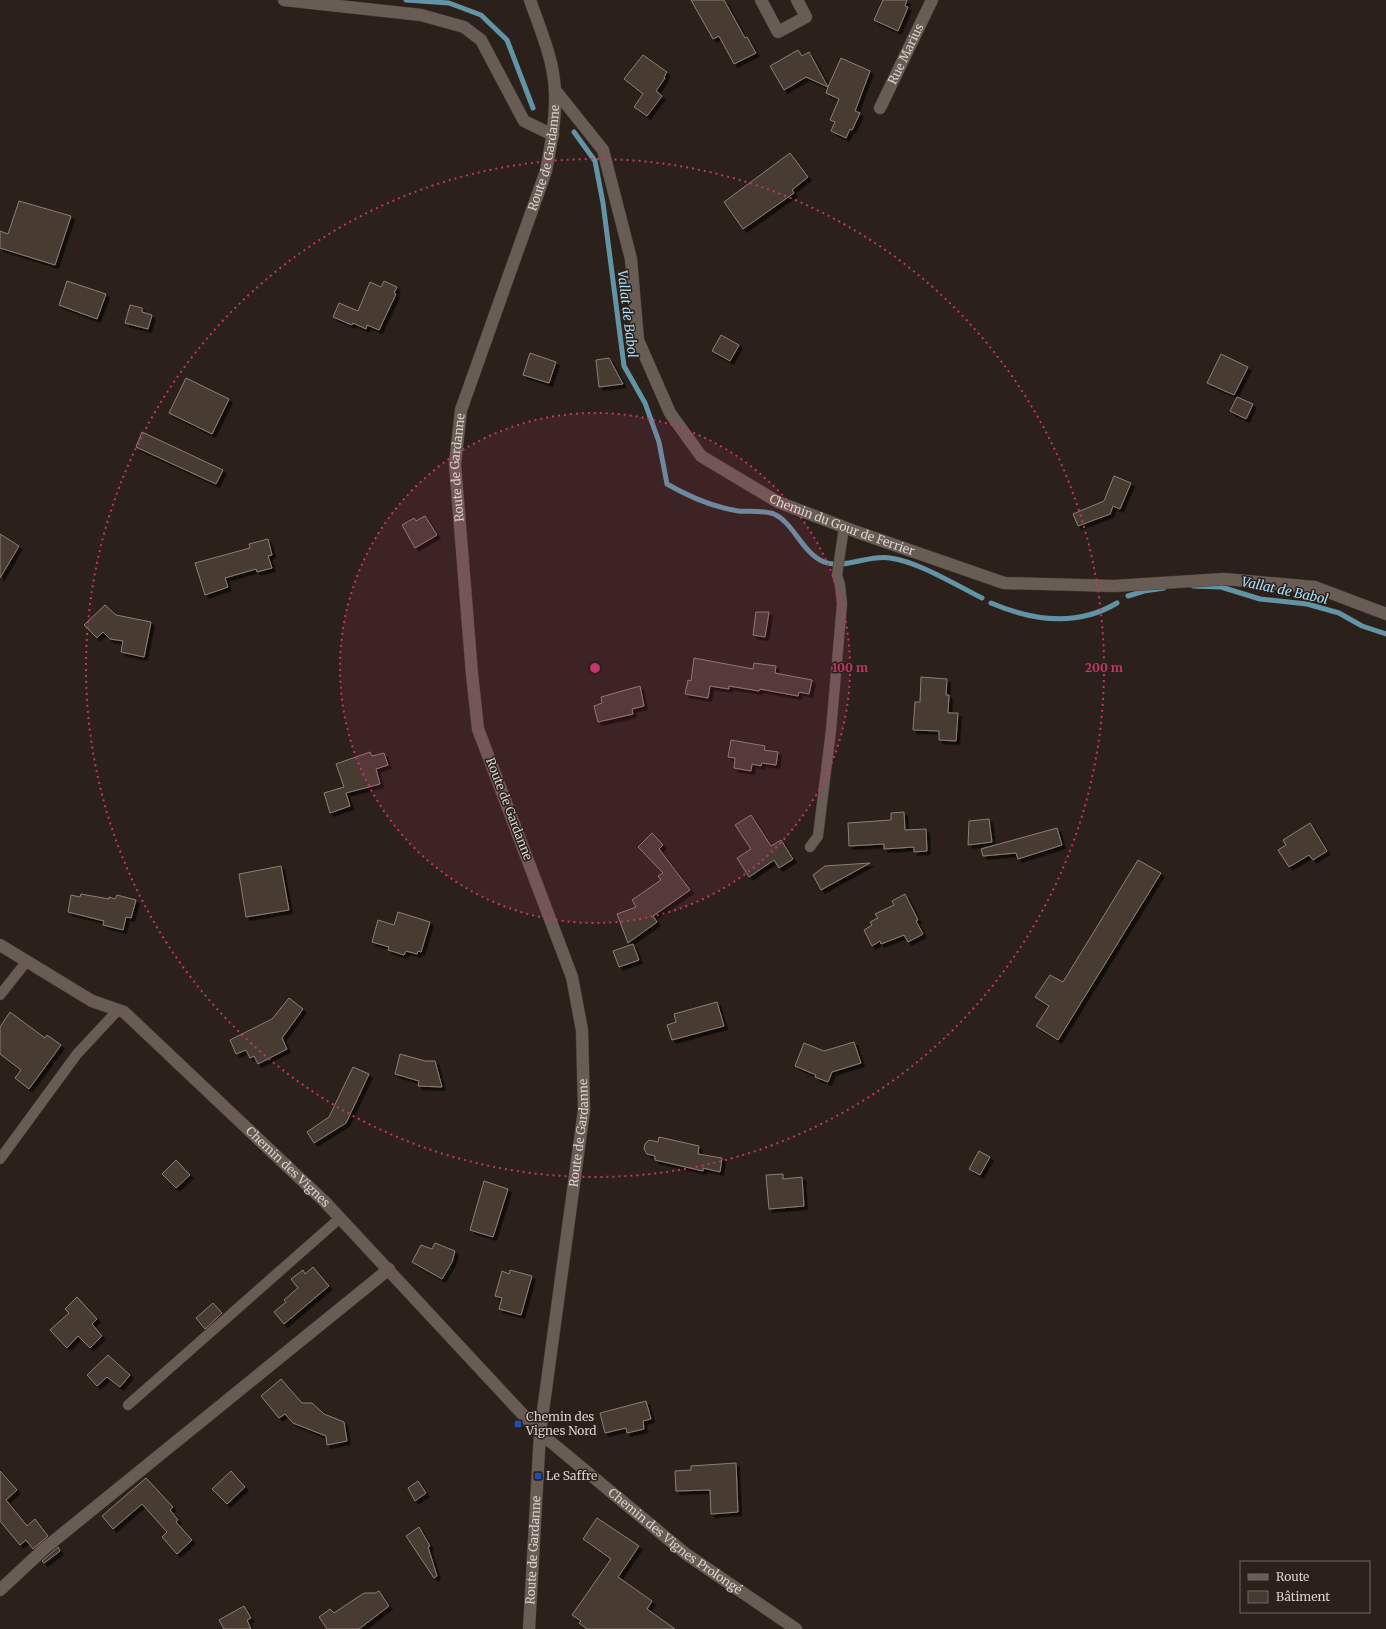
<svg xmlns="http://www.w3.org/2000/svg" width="1386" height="1629" viewBox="0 0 1386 1629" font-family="Merriweather,serif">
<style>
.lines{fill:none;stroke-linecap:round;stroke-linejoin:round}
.stream{stroke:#6394a6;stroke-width:5}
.building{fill:#463a33;stroke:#8c7f76;filter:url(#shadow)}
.lane-casing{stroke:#463e39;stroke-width:11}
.street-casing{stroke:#463e39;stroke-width:13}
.secondary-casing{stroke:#463e39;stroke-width:13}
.lane{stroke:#695c54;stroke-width:10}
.street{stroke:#695c54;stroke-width:12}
.secondary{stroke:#695c54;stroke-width:12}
.ring{fill:none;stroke:#c5346c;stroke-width:2;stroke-dasharray:2 4}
.transit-dot{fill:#1a4fb4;stroke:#2b211a;stroke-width:1.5}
.labels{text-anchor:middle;stroke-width:3;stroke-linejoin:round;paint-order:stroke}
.street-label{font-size:12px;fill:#d9d2cd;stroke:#2b211a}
.poi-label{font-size:12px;fill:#d9d2cd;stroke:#2b211a;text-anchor:start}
.water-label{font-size:13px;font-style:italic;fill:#a7e0fa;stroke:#2b211a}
.centre{fill:#c5346c;stroke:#2b211a;stroke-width:2}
.ring-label{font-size:12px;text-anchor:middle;font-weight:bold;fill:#c5346c;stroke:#2b211a;stroke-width:3;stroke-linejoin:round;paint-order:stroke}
</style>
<defs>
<filter id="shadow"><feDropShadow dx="3.5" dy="3.5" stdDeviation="0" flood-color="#0009"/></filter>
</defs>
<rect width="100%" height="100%" fill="#2b211a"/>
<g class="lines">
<path class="stream" d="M406,0L449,3L481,15L507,40L533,108
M574,132L595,161L603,203L624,366L645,403L659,442L667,484C688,496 713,507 738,511C748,512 764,510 774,514C794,523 802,553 824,562C843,570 870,554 890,558C919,562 956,585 982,598
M1193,586L1221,587L1260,599L1307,604L1339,613L1362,626L1386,634
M1128,596L1144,591L1164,588
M991,603C1033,621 1077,627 1117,603"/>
</g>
<path class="building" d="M691,0H724L745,38L747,37L756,53L734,64L719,36L713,39Z
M883,0H907L905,6L908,7L898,31L874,20Z
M798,50L802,56L809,52L828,87L841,58L870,71L855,111L860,113L852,130L850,129L846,138L831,131L835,122L830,120L839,99L826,93L828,87L806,77L784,90L770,66Z
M643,55L667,72L664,77L665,78L656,91L662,96L647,116L634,107L643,94L624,79Z
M790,153L808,177L792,190L794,193L743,229L724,202Z
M19,201L71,216L55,265L0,248V231L8,234Z
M67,281L106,294L97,319L59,305Z
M384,281L397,287L394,293L396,294L379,330L367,325L366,329L353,323L352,325L333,317L339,303L358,311L370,282L381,287Z
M130,305L142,308V312L152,315L148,329L125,323Z
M721,335L739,345L730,361L712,351Z
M530,353L556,362L549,383L523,375Z
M1221,354L1248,367L1234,395L1207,383Z
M609,358L623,384L599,387L596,360Z
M186,378L229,399L212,434L169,413Z
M1237,397L1253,404L1246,419L1230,411Z
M142,432L223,470L216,484L136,447Z
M1114,476L1131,483L1120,509L1113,506L1110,514L1078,526L1073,514L1104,501Z
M425,516L437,535L415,548L402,525L414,518L416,521Z
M0,534L19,546L0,578Z
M268,539L272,555L268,556L272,568L257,572L256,569L225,578L228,587L205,595L195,563L250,548L249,544Z
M105,605L116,615L151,622L144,657L121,652L123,641L110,639L103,632L97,638L84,625Z
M756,612H769L765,637L753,635Z
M694,658L753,669L754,663L776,666L775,673L812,680L809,694L799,692L798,696L760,689L759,691L729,686V689L710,686L708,698L685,694L688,680L691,681Z
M921,677L947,679L946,695H949L948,713H958L956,741L939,740V731L913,730L915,702H920Z
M640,686L644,706L632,709L633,714L598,722L594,706L602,703L601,697Z
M731,740L765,746L764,750L778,752L776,765L762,763L761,766L752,764L751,771L734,768L735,758L728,757Z
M370,752L372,756L384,753L388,765L376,769L380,784L346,793L350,806L330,813L324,793L344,787L336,764Z
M904,812L905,830L926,829L927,851L914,852V847L884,849V844L849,846L848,823L891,820V813Z
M751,815L771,846L781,840L793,859L779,868L774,860L749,877L737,858L751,849L735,825Z
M989,819L992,842L968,845L969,821Z
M1310,823L1327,851L1313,860L1309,855L1289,867L1278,850L1286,845L1283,840Z
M1057,828L1062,845L1018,859L1016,853L983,856L981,849Z
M652,833L663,845L659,849L690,890L653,916L657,922L628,943L617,914L636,907L632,900L661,880L658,876L663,873L638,847Z
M1138,860L1161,873L1058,1040L1036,1026L1049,1006L1035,997L1050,975L1063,982Z
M870,863L821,890L813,875L825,866Z
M281,866L289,910L246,917L239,874Z
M81,894L109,899V897L115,899L117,895L136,900L131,918L126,917L123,930L103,925L104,921L68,912L71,895L80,897Z
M905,894L918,920L916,921L923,934L908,942L904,935L881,944L880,941L872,946L864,930L872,925L870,922L878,918L875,914L894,905L892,901Z
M398,912L430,922L421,952L418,951L417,954L406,951L404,955L388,950L389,947L372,942L378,920L394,925Z
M633,944L639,960L619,967L613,951Z
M289,998L303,1009L282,1038L287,1049L258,1064L254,1056L250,1058L246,1050L236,1054L230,1040L272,1019Z
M717,1002L724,1026L672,1040L667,1025L676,1022L674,1014Z
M10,1012L45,1038L47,1035L61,1045L29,1089L15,1078L21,1070L0,1054V1027Z
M854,1042L861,1063L832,1072L828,1082L815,1077L816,1075L795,1066L804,1043L824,1051Z
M400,1054L425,1061H435L442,1087L418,1086L419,1081L395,1074Z
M353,1067L369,1074L346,1123L314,1143L307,1132L329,1117Z
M659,1137L699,1146L698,1154L722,1158L720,1172L703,1168V1171L655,1160V1156L647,1154L644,1149L645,1144L649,1140L658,1142Z
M979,1151L990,1157L980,1175L969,1169Z
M176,1160L190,1175L176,1188L162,1174Z
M783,1174V1179L802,1177L804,1206L769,1209L766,1175Z
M484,1181L508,1189L493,1237L470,1230Z
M435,1243L455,1251L452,1262L442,1279L412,1262L421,1245L432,1249Z
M313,1267L329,1286L284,1324L274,1312L286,1302L284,1300L298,1288L291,1279L303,1270L305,1274Z
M510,1270L532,1276L521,1315L499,1309L502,1298L495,1296L502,1271L509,1274Z
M77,1297L97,1319L92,1324L102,1336L90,1348L78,1336L67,1348L50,1330L69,1313L65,1309Z
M213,1303L222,1313L205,1329L196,1318Z
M108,1355L130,1375L120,1387L107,1377L97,1386L87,1375Z
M281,1379L302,1403H312L324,1414L344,1422L347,1441L327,1445L326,1436L293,1423L285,1414L279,1418L261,1396Z
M646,1401L651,1419L643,1421L644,1429L627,1433L626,1428L605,1433L600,1413Z
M736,1463L738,1512L711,1514L710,1490L676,1491L675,1471L691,1470V1466Z
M0,1471L17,1490L6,1500L27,1526L35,1519L48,1536L33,1549L26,1540L20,1545L0,1521Z
M231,1471L245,1487L227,1504L212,1489Z
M146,1478L173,1507L170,1510L178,1520L176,1522L192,1540L177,1554L162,1537L167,1532L142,1504L113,1529L102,1516Z
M418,1481L426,1493L415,1501L408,1488Z
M597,1518L639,1546L618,1577L652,1601L647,1609L675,1629H587L579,1623L581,1621L572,1615L611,1559L583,1539Z
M419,1527L430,1546L428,1547L437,1576L434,1578L406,1536Z
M58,1547L60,1551L44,1563L42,1561Z
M379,1591L389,1606L359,1629H327L319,1617L330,1609L334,1613L364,1593H375Z
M244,1606L251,1618L247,1620L251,1629H224L219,1620Z"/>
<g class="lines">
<g class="lane-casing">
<path id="lane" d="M810,847L818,836L831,730L842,604L840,585L837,575L844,527
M0,995L27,961
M0,1159L77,1054L118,1010
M128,1405L340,1218"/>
</g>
<g class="street-casing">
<g id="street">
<path d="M284,0L421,15L464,27L481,40L524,121L553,135"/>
<path d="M761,0L778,32L806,17L797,0"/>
<path id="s1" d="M555,90L603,150L631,259L638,340L670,413L701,456L778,502L857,532L1004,583L1114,586L1224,579L1315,587L1386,614"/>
<path id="s2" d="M880,108L932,0"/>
<path id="s3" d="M0,945L92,1001L124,1012L325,1202L540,1433L686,1554L796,1629"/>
<path d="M0,1590L45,1548L389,1269"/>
</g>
</g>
<g class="secondary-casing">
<g id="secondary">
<path id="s4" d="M529,1629L540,1433L584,1110L582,1030L572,977L478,729L472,674L455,464L461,410L546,171C551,145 556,119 555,92C554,60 540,29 530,0"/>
</g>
</g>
<use href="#lane" class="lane"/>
<use href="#street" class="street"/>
<use href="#secondary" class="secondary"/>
</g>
<circle cx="595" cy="668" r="255" fill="#c5346c" fill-opacity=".12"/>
<g class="ring">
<circle cx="595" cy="668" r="255"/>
<circle cx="595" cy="668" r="509"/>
</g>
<g class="transit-dot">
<rect x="514" y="1420" width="8" height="8" rx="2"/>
<rect x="534" y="1472" width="8" height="8" rx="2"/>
</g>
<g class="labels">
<g class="street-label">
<text dy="4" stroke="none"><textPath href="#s2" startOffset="60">Rue Marius</textPath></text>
<text dy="4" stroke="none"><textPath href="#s4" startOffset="1508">Route de Gardanne</textPath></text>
<text dy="4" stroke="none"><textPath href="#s4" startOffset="1184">Route de Gardanne</textPath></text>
<text dy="4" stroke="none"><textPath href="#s1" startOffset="561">Chemin du Gour de Ferrier</textPath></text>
<text transform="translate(509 809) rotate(69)" y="4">Route de Gardanne</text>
<text dy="4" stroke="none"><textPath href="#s4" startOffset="499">Route de Gardanne</textPath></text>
<text dy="4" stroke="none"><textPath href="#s3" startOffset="367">Chemin des Vignes</textPath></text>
<text dy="4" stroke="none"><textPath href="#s3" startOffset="907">Chemin des Vignes Prolongé</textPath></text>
<text dy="4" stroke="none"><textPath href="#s4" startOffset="79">Route de Gardanne</textPath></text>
</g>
<g class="poi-label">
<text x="526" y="1421">Chemin des<tspan x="526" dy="14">Vignes Nord</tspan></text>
<text x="546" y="1480">Le Saffre</text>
</g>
<g class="water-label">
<text transform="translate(628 314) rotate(83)" y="5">Vallat de Babol</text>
<text transform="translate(1285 590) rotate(12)" y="5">Vallat de Babol</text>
</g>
</g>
<circle cx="595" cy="668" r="6" class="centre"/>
<g class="ring-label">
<text x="850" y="672">100 m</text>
<text x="1104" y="672">200 m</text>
</g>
<rect x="1240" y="1561" width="130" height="52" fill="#2b211a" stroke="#716862"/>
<rect x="1248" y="1574" width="20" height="6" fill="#695c54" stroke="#716862"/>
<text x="1276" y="1581" font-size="12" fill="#d9d2cd">Route</text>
<rect x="1248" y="1591" width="20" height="12" fill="#463a33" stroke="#716862"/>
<text x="1276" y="1601" font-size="12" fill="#d9d2cd">Bâtiment</text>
</svg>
